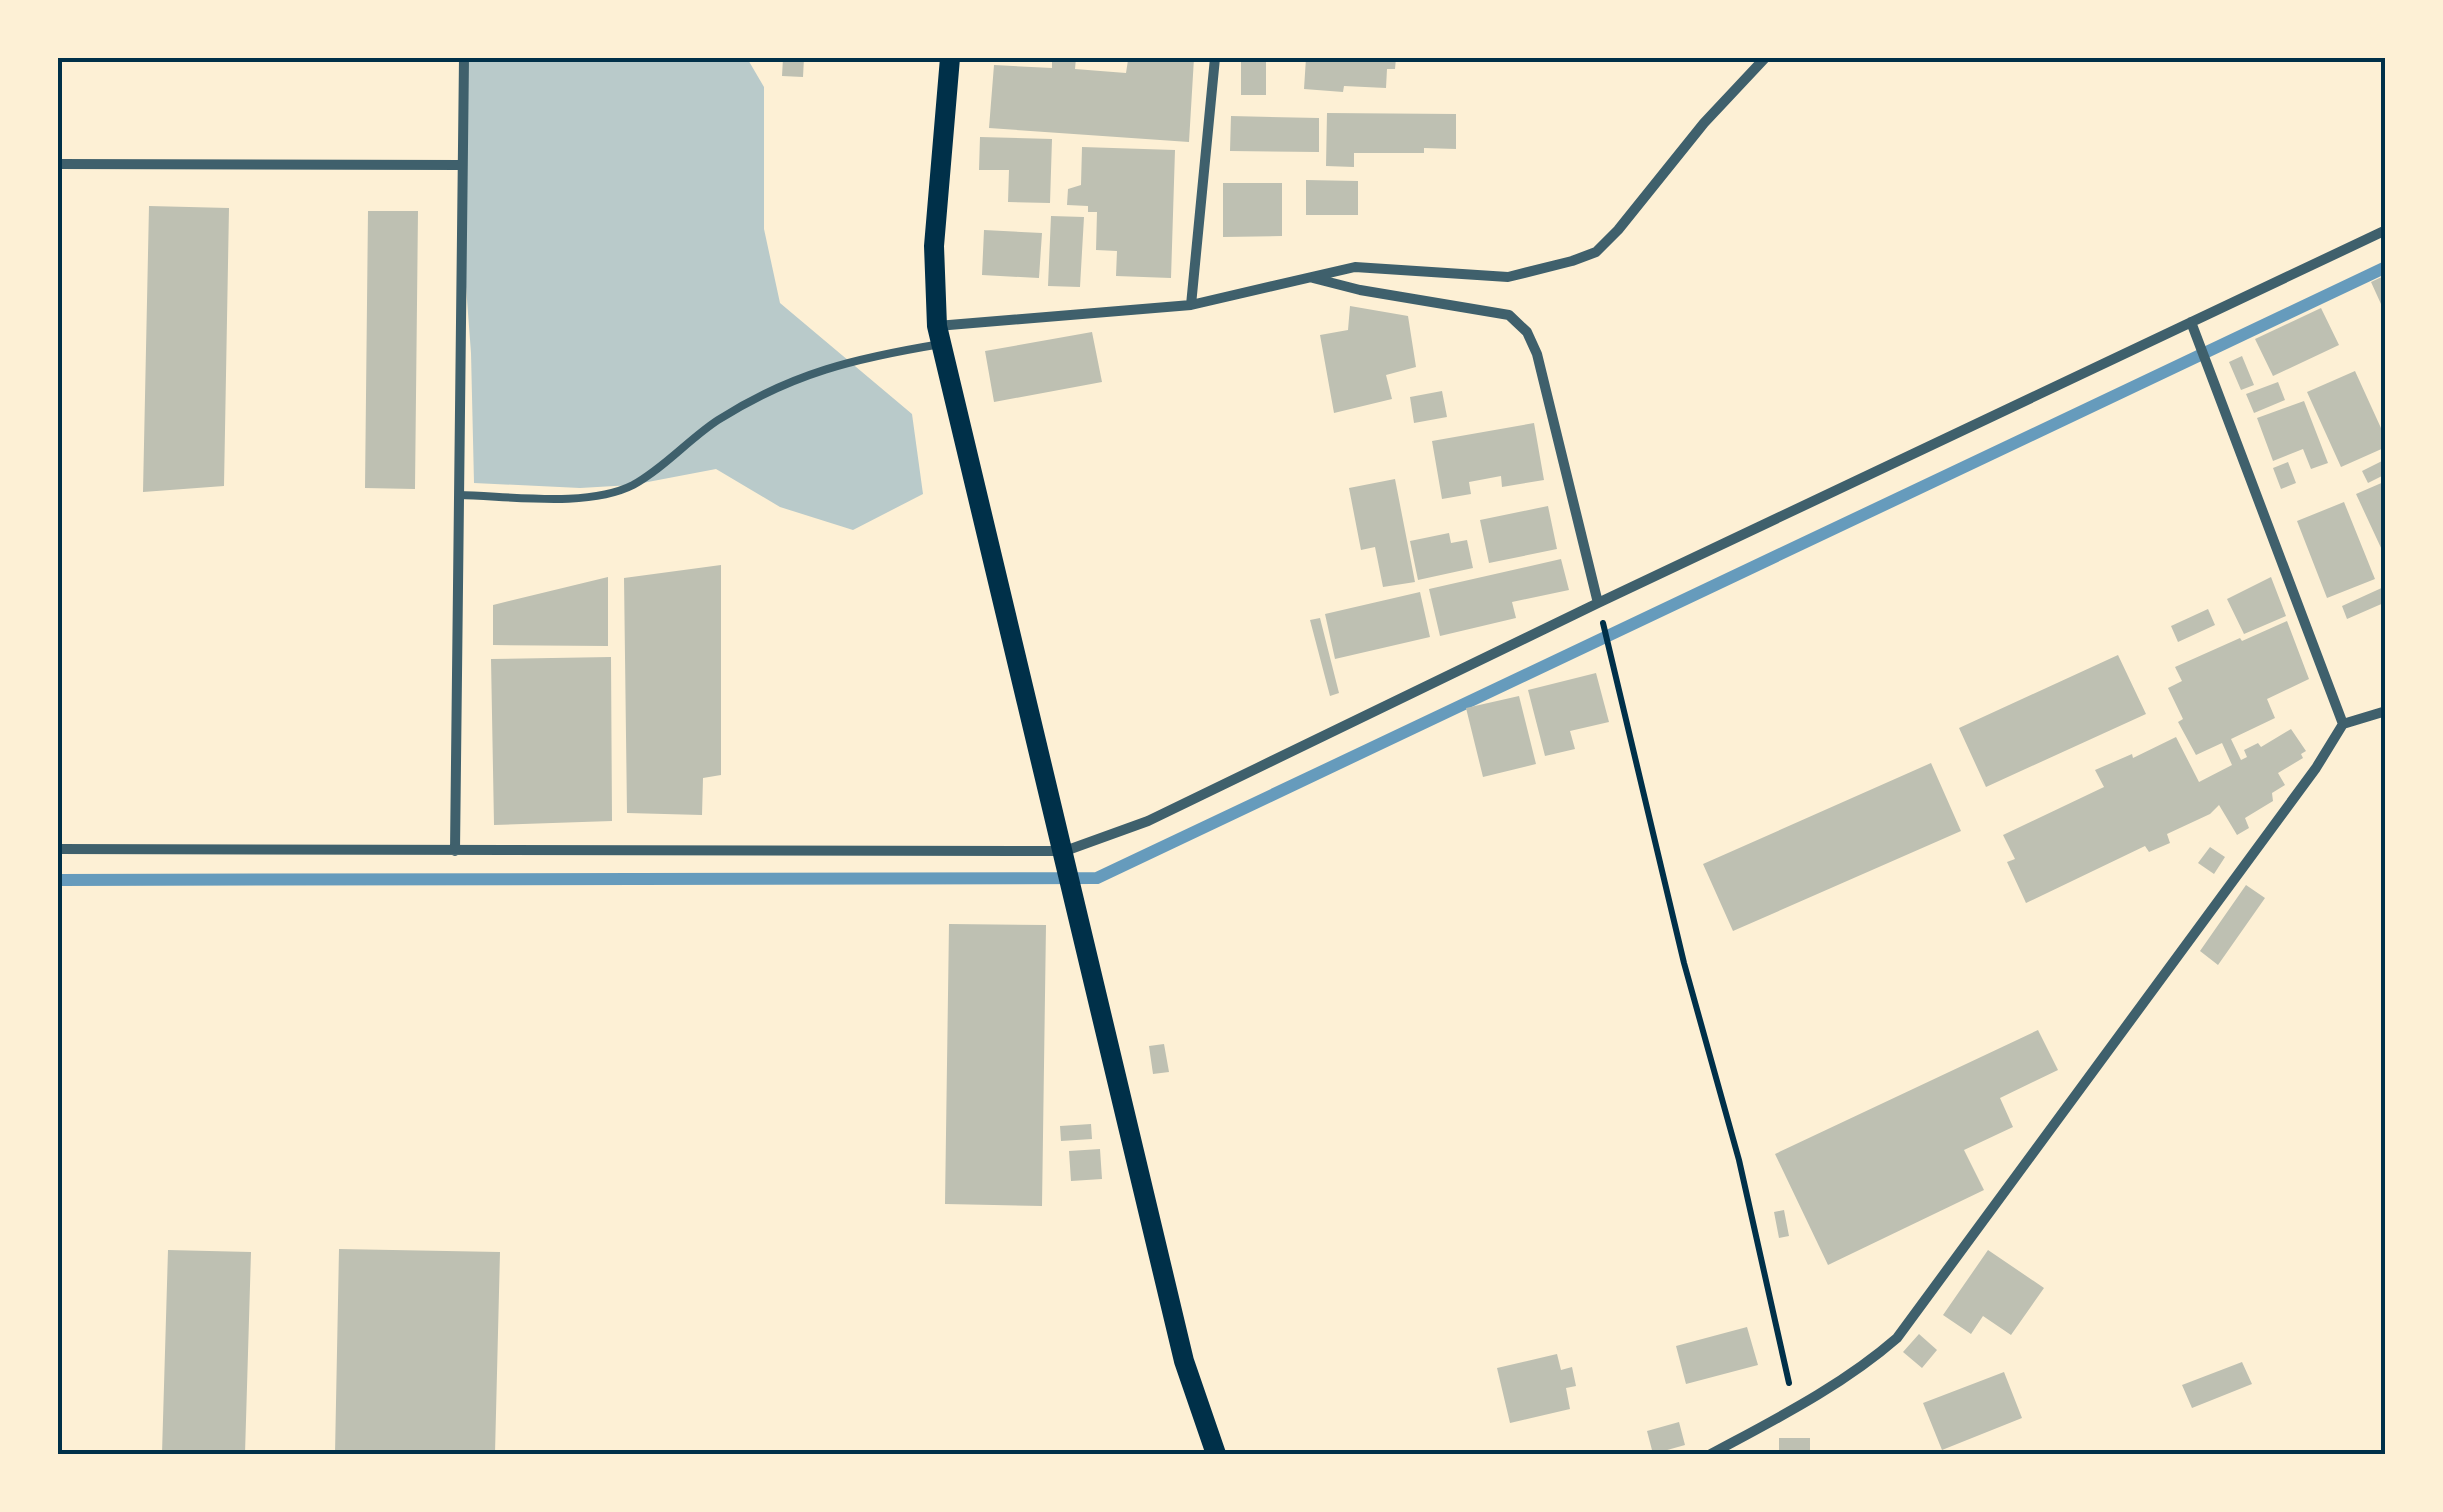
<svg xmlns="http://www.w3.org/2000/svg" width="2443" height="1512" viewBox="0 0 2443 1512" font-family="Mulish,sans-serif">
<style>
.green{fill:#b9caca}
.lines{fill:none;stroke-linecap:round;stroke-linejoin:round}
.stream{stroke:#669bbc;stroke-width:12}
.building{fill:#bec0b2}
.path{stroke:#003049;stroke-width:6}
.service{stroke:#3f606c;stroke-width:8}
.minor{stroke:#3f606c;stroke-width:10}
.secondary{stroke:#003049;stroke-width:20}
.neatline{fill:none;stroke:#003049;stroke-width:4}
</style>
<rect width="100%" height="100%" fill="#fdf0d5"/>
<path class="green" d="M462,58H747L764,87V229L780,303L912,414L923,494L853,530L780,507L716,469L632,485L580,488L474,483L471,353L462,233Z"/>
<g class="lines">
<path class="stream" d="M58,880L1097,878L2386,267"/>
</g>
<path class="building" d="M783,58H804L803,77L782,76Z
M1052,58H1076L1075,69L1126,73L1128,60L1194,58L1189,142L989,128L994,65L1052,68Z
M1306,58H1396L1395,69H1387L1386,88L1344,86L1343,92L1304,89Z
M1241,62H1266V95H1241Z
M1327,113L1456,114V149L1424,148V153H1354V167L1326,166Z
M1231,116L1319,118V152L1230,151Z
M980,137L1052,139L1050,203L1008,202L1009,170H979Z
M1082,147L1175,150L1171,278L1116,276L1117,251L1096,250L1097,212H1088V206L1067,205L1068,189L1081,185Z
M1306,180L1358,181V215H1306Z
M1223,183H1282V236L1223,237Z
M149,206L229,208L224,486L143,492Z
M368,211H418L415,489L365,488Z
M1051,216L1084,217L1080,287L1048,286Z
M984,230L1042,233L1039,278L982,275Z
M2386,275V315L2371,282Z
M1350,306L1408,316L1416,367L1386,375L1392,399L1334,413L1320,335L1348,330Z
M2321,308L2339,345L2273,376L2255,339Z
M1092,332L1102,382L994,402L985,351Z
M2242,356L2254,385L2241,390L2229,362Z
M2355,371L2386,439V447L2341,467L2307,392Z
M2278,382L2285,400L2254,413L2246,394Z
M1442,391L1447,417L1414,423L1410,397Z
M2304,401L2328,463L2311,469L2303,449L2273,461L2257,418Z
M1534,423L1544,480L1502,487L1501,476L1469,482L1471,494L1442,499L1432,441Z
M2386,459V474L2368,483L2362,471Z
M2288,462L2296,483L2281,489L2273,468Z
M1395,479L1415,582L1383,587L1375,547L1361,550L1349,488Z
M2386,481V549L2382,550L2356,494Z
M2344,502L2375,579L2327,598L2297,521Z
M1548,506L1557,549L1489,563L1480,520Z
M1449,533L1451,543L1467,540L1473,568L1418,580L1410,541Z
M1561,559L1569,590L1512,602L1516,618L1440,636L1429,589Z
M721,565V775L703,778L702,815L627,813L624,578Z
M608,577V646L493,645V605Z
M2271,577L2286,616L2244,634L2227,599Z
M2386,586V602L2347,619L2342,606Z
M1420,592L1430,637L1335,659L1325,614Z
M2208,609L2215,625L2178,642L2171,626Z
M1320,618L1339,693L1330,696L1310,620Z
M2287,621L2309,679L2267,699L2275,718L2231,739L2241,760L2247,757L2244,750L2258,743L2261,747L2291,729L2306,751L2301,754L2303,758L2278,773L2285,785L2272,793L2273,801L2245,818L2249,828L2237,835L2219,805L2210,814L2167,834L2170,843L2149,852L2145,846L2026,903L2007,862L2015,859L2003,835L2104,787L2095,770L2132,754L2133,758L2176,737L2199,782L2232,765L2222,743L2196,755L2178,722L2183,719L2168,688L2182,681L2175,667L2240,638L2242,641Z
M2118,655L2146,714L1986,787L1959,728Z
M611,657L612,821L494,825L491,659Z
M1596,673L1609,722L1570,731L1575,749L1545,756L1528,690Z
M1519,696L1536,764L1483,777L1466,708Z
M1931,763L1961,831L1733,931L1703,864Z
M2210,847L2225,857L2214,874L2198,863Z
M2246,885L2265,898L2218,965L2200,951Z
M949,924L1046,925L1042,1206L945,1204Z
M2038,1030L2058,1070L2000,1098L2013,1127L1964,1150L1984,1190L1828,1265L1775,1154Z
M1164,1044L1169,1072L1153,1074L1149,1046Z
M1091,1124L1092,1139L1061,1141L1060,1126Z
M1100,1149L1102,1179L1071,1181L1069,1151Z
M1784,1210L1789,1236L1779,1238L1774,1212Z
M339,1249L500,1252L495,1454H335Z
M168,1250L251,1252L245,1454H162Z
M1988,1250L2044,1288L2011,1335L1983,1316L1971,1334L1943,1315Z
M1747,1327L1758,1365L1686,1384L1676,1346Z
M1919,1334L1937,1350L1922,1368L1903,1352Z
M1557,1354L1561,1370L1572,1367L1576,1386L1566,1388L1570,1409L1510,1423L1497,1368Z
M2242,1362L2252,1384L2192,1408L2182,1385Z
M2004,1372L2022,1418L1942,1450L1923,1403Z
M1679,1422L1685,1445L1653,1454L1647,1431Z
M1779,1438H1810V1454H1779Z"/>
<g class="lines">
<path class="path" d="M1603,623L1684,963L1739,1160L1789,1383"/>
<path class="service" d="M459,495C509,496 588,508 633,485C664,468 689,439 718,420C792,373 856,358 941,344"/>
<path class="minor" d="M58,164L462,165
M1313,278L1360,290L1509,315L1527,332L1537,354L1598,603
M1191,305L1215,58
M937,326L1191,305L1355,267L1508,277L1572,261L1596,252L1618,230L1704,123L1765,58
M2343,724L2386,711
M58,849L1065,851L1148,821L1598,603L2386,230
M455,851L464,58
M1711,1454C1774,1420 1842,1386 1897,1338L2316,768L2343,724L2191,322"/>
<path class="secondary" d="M950,58L934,246L937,326L1184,1361L1216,1454"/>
</g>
<rect width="2443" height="1512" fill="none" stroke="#fdf0d5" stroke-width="120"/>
<rect x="60" y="60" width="2323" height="1392" class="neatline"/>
</svg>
